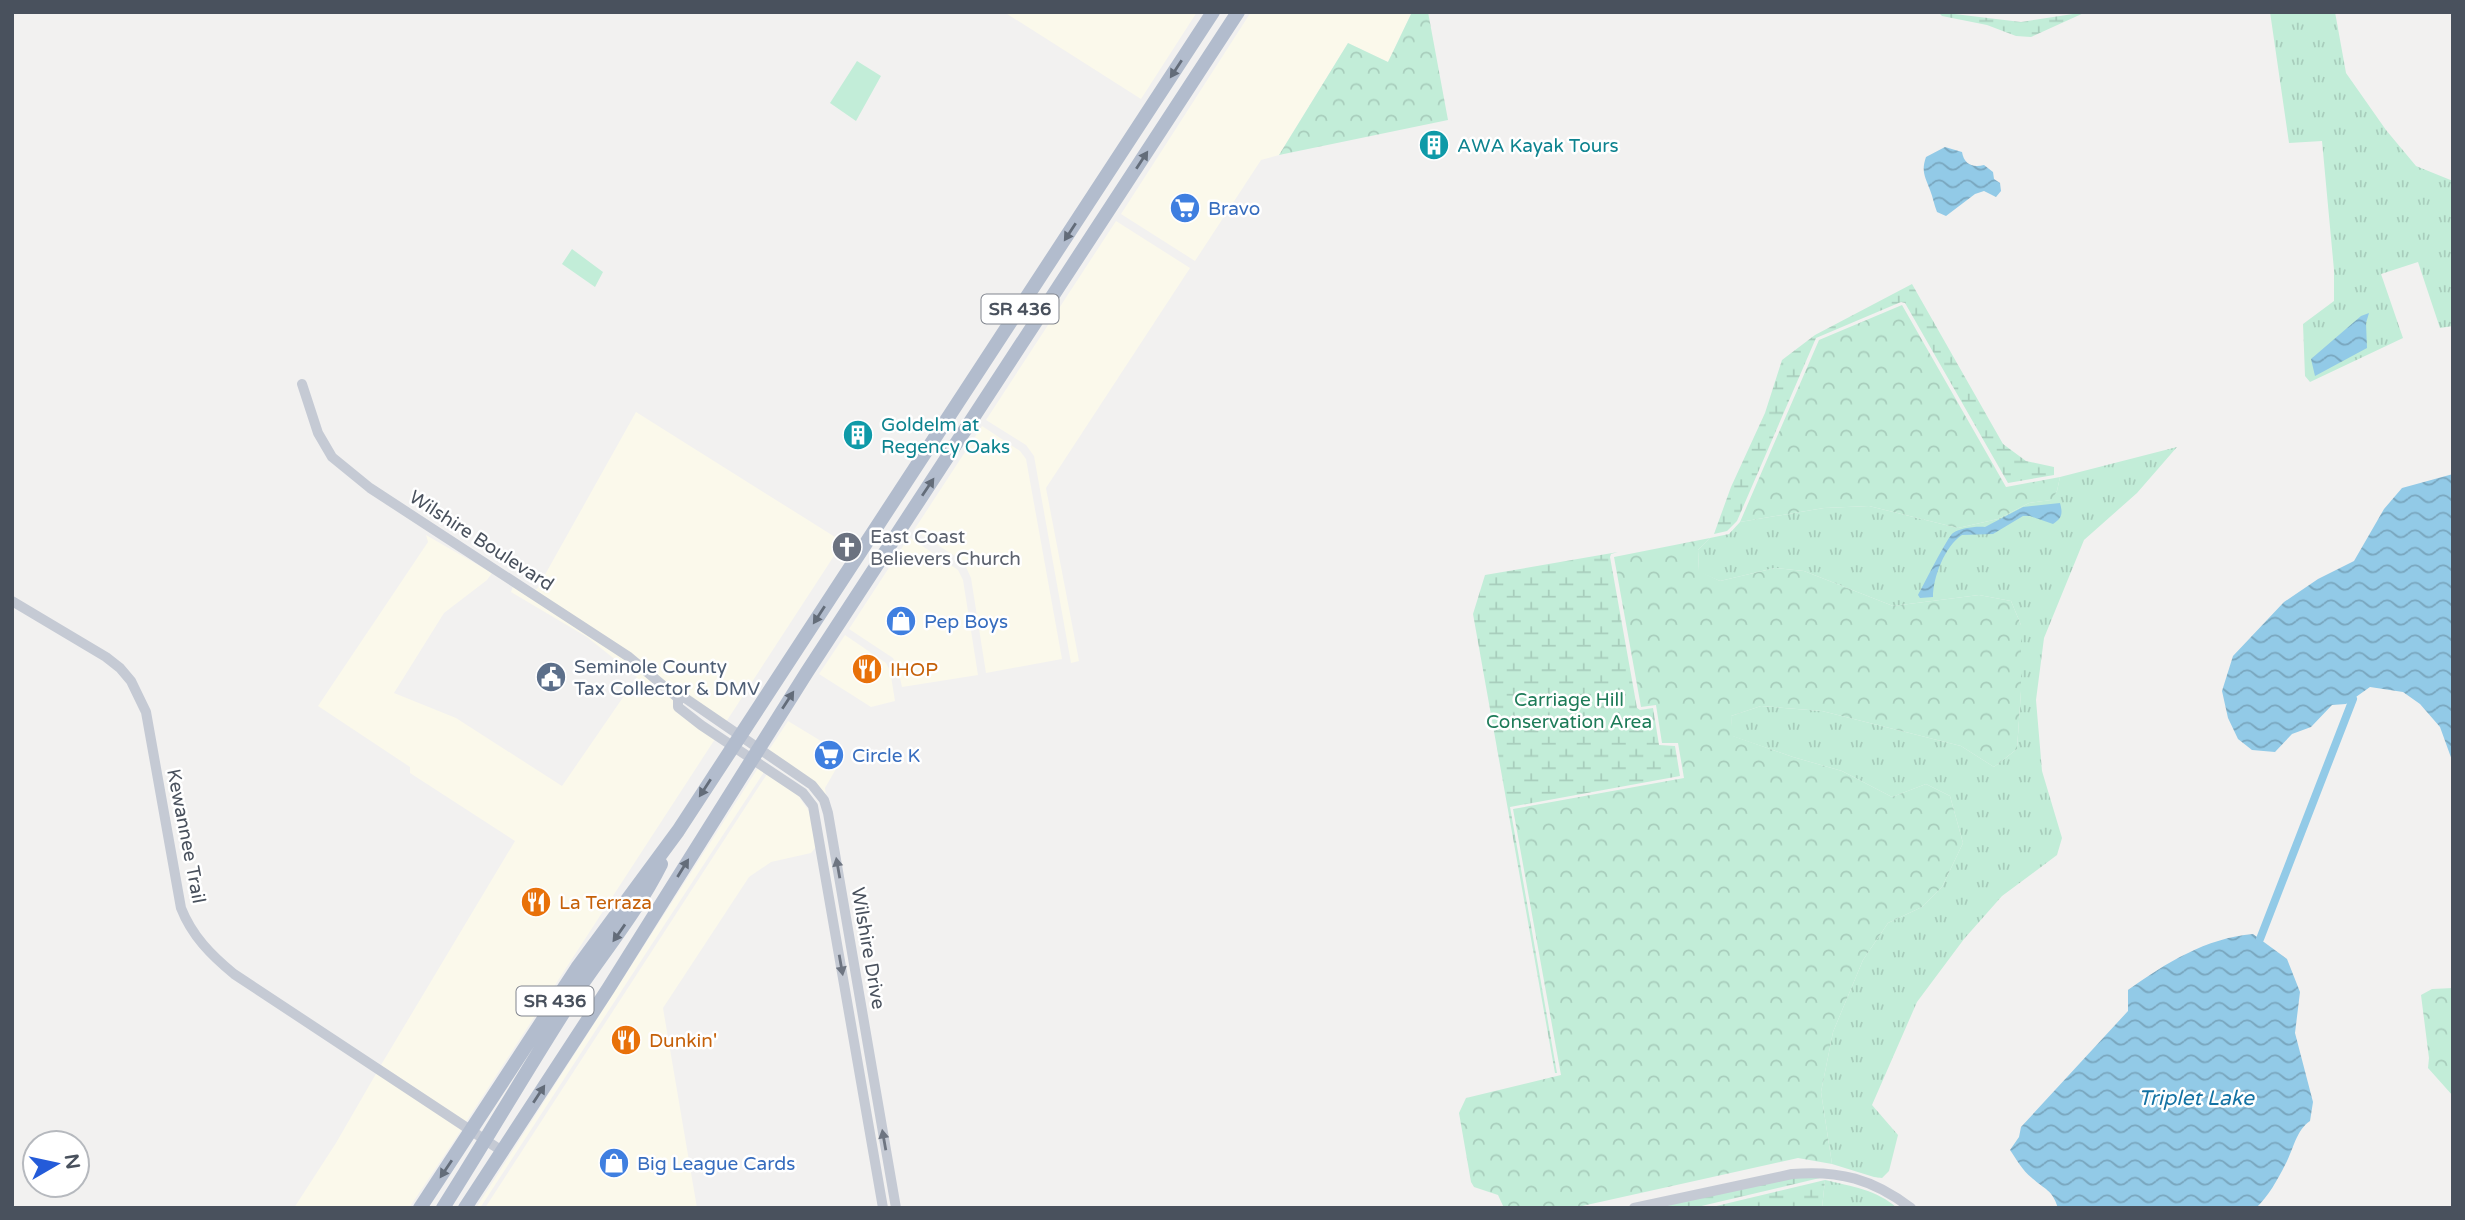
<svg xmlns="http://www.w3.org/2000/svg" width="2465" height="1220" viewBox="0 0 2465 1220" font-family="'Varela Round',sans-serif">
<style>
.commercial{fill:#fbf9eb}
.grass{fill:url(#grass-tufts)}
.forest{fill:url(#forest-crowns)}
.wetland{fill:url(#wetland-marsh)}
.pitch{fill:#c2edd8}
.water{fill:url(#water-waves)}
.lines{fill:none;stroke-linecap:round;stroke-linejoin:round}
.canal{stroke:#92cae7;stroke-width:8}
.tertiary{stroke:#c5cad4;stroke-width:10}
.primary{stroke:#b2bccd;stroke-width:14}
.oneway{fill:#636c79}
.oneway2{fill:#6e7581}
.labels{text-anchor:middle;stroke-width:5;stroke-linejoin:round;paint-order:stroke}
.shield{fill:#fff;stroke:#80858e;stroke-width:2}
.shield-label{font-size:18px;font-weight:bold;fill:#49515d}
.culture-label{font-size:19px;fill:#0d838f;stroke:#fff;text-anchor:start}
.shop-label{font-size:19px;fill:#366cbe;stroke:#fff;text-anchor:start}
.worship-label{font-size:19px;fill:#5b616d;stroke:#fff;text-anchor:start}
.street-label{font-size:19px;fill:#49515d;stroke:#fff}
.service-label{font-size:19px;fill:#4e5e75;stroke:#fff;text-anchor:start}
.food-label{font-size:19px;fill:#c56008;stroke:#fff;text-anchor:start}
.park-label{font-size:19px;fill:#1d7b58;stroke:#fff}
.water-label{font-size:21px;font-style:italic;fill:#1573a4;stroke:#fff}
</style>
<defs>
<pattern id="grass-tufts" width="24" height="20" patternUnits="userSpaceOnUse" patternTransform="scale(1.75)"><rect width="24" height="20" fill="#c2edd8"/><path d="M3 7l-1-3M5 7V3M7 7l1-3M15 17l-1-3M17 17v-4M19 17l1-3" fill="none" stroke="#a8cdbc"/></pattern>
<pattern id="forest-crowns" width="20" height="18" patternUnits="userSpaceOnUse" patternTransform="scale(1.75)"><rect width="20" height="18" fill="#c2edd8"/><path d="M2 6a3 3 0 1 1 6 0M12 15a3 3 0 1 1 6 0" fill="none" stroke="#a8cdbc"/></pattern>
<pattern id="wetland-marsh" width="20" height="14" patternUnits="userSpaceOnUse" patternTransform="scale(1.75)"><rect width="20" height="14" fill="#c2edd8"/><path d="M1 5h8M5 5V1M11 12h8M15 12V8" fill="none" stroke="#a8cdbc"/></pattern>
<pattern id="water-waves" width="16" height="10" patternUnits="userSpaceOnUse" patternTransform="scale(1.75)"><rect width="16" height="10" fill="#92cae7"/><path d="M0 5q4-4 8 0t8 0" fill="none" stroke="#79a6be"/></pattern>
</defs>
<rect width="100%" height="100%" fill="#f2f1f0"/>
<path class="commercial" d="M1004,12H1197L1141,99Z
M1251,12H1412L1388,62L1348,43L1279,155L1261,160L1195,261L1121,214Z
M1116,221L1190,268L1046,488L1079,661L1071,663L1034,456L1026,445L986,420Z
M636,412L843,542L726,722L680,694L632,654L534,590L537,589Z
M982,426L1020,451L1026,459L1062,659L986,673L971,578L966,567L958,558L914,530Z
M426,535L492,573L487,580L444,613L394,693L456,718L562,786L637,677L587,637L511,592L513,586L627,660L652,680L715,739L466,1122L381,1065L515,841L410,773V767L318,706L428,542Z
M909,537L958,570L963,580L978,675L902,687L898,669L893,658L849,629Z
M845,635L886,663L890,670L895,701L871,707L819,674Z
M788,721L844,755L825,788L826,796L769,750Z
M758,768L764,772L480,1208H476Z
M767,774L797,794L811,814L816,847L811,853L771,862L749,877L663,1008L697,1208H485Z
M377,1072L462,1129L409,1208H294L336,1143Z"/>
<path class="grass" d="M2270,12H2335L2346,73L2386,130L2416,166L2453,181V326L2440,328L2418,262L2381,274L2403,338L2310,382L2305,376L2303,324L2334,301V270L2322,141L2289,143Z
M2177,447L2137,493L2084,540L2044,638L2036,700L2042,771L2062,838L2057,855L2002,896L1964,939L1917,1002L1872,1105L1898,1135L1889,1171L1882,1178L1874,1177L1832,1164L1821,1092L1833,1032L1863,960L1888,923L1922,907L1942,887L1963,843L1950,796L1926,784L1892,797L1842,771L1793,757L1732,736L1731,716L1761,706L1822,711L1961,746L1994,767L2017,749L2021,691V625L2011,601L1979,595L1893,606L1804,571L1775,568L1720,581L1699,572L1698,550L1710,538L1729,534L1740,522L1824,508L1869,506L1958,528L1998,519L2029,503L2051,500L2057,491L2060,477Z
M1825,1180C1850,1186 1878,1190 1897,1208H1822Z"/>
<path class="forest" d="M1412,12H1428L1448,120L1279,155L1348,43L1388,62Z
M1902,305L2006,487L2060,477L2057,491L2052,500L2029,503L1998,519L1958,528L1869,506L1824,508L1740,522L1819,340Z
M1710,538L1698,550L1699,571L1720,581L1775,568L1804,571L1893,606L1979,595L2011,601L2021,625V691L2017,749L1994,767L1961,746L1822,711L1761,706L1731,716L1733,736L1793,757L1842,771L1892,797L1926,784L1950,796L1963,843L1942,887L1922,907L1888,923L1863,960L1833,1032L1821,1092L1832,1164L1798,1158L1573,1208H1504L1498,1195L1474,1187L1471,1182L1459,1113L1466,1098L1561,1075L1513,809L1684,778L1678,743H1662L1656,705L1641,707L1614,557Z
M2453,988V1096L2428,1068L2429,1058L2421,995L2432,989Z"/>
<path class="wetland" d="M1938,12L2021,22L2086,12L2031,37L2016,36L1987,25L1942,16Z
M1912,284L2003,444L2026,461L2054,467V475L2008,483L1905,303L1901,302L1816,338L1737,521L1727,531L1714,534L1731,487L1765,413L1782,360L1815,335Z
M1618,552L1611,554L1610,557L1637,708L1640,710L1653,708L1659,745L1675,746L1680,776L1510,807L1557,1073H1555L1473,614L1485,575Z
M1824,1177L1693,1208H1652L1793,1178Z
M1825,1180L1822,1208H1708Z"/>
<path class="pitch" d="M857,61L881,76L856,121L830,103Z
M572,249L603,272L595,287L562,264Z"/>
<path class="water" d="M1945,147L1962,152C1964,164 1972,168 1984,165L1993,172L1994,179L2000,183L2001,191L1996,197L1984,191L1975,194L1946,216L1937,212C1934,205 1933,197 1930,190C1925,177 1921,171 1926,157Z
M2369,313L2366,323L2367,348L2315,376L2311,359L2361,316Z
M2453,474V763L2440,727L2420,704L2403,692L2370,687L2346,704L2332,705L2311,727L2292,734L2275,752L2252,750L2238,739L2228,718L2222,691L2233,656L2284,602L2318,579L2354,561L2384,509L2402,488Z
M2060,503C2063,514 2062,518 2053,524L2030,516H2023L1993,534L1962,535C1945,546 1933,577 1933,597L1920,598L1918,595C1923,586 1948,536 1953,533C1960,528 1976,526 1985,527L2023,507Z
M2253,934L2287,959L2300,992L2295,1033L2313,1102L2310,1121C2296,1130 2293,1151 2285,1165C2278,1179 2268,1197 2256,1208H2058C2052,1189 2045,1190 2032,1178C2022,1170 2017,1160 2010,1150L2019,1137L2021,1127L2128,1011V990C2166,963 2206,938 2253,934Z"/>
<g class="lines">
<path class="canal" d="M2260,939L2353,699"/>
<path class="tertiary" d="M302,384L318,433L332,457L370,488L629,657L678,698H685L812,785L824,800L828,813L896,1208
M12,601L106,657L120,668L131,681L146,712L181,908C192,936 211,955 234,974L502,1151
M678,698V707L701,725L803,793L813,806L883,1208
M1634,1208L1792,1174C1839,1170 1873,1179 1911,1208"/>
<path class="primary" d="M420,1208L577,968L678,831L1213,12
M443,1208C488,1137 530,1064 576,993C605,950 638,910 661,864
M465,1208L608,989L807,672L1238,12"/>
</g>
<defs><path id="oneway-solid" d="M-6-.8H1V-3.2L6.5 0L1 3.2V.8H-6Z" transform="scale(1.75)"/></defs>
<g class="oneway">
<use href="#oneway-solid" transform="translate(1176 69) rotate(123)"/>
<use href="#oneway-solid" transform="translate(1142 160) rotate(-57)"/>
<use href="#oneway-solid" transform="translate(1070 232) rotate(123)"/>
<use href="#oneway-solid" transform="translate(928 487) rotate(-56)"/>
<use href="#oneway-solid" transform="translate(819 615) rotate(123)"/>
<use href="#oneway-solid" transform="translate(788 700) rotate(-57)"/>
<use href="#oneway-solid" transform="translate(705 788) rotate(123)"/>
<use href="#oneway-solid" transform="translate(683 868) rotate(-58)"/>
<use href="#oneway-solid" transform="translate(619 933) rotate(125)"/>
<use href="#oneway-solid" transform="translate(539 1094) rotate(-57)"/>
<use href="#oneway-solid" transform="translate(446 1169) rotate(124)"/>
</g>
<g class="oneway2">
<use href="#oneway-solid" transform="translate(838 868) rotate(-100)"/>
<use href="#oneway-solid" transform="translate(841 965) rotate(80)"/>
<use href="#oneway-solid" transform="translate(884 1140) rotate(-100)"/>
</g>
<defs>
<g id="building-disc" transform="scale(1.575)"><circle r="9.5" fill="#0f9aa8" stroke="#fff"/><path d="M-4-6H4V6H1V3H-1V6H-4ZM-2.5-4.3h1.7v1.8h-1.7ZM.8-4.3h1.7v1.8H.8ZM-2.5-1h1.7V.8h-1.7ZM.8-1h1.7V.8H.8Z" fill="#fff"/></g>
<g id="supermarket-disc" transform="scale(1.575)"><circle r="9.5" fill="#3f7fe0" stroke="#fff"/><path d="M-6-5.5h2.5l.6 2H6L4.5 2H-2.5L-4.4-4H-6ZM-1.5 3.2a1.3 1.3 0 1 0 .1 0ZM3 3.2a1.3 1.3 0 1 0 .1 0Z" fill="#fff"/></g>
<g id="church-disc" transform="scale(1.575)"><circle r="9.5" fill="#6b7280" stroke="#fff"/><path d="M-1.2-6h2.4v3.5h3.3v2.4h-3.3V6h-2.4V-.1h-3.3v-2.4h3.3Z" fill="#fff"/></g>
<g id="shop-disc" transform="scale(1.575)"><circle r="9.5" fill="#3f7fe0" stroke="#fff"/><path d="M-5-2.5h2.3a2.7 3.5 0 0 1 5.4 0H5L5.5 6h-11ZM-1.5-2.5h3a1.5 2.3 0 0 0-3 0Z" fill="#fff"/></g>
<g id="restaurant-disc" transform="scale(1.575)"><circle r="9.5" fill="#e8710a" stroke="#fff"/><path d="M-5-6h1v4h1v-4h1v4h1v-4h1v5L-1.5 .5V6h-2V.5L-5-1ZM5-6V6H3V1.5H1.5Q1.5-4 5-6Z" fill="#fff"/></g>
<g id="civic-disc" transform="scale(1.575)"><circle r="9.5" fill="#5c6f8a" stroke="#fff"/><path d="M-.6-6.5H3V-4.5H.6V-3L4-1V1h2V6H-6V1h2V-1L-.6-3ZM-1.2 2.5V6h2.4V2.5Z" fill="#fff"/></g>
</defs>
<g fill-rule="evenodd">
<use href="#building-disc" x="1434" y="145"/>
<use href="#supermarket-disc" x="1185" y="208"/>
<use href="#building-disc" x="858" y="435"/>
<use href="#church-disc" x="847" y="547"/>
<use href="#shop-disc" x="901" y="621"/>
<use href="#restaurant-disc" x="867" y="669"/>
<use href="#civic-disc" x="551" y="677"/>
<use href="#supermarket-disc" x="829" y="755"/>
<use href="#restaurant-disc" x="536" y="902"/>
<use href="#restaurant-disc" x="626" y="1040"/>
<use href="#shop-disc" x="614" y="1163"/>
</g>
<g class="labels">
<g class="shield">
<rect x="981.5" y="294.5" width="77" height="29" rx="5"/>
<rect x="516.5" y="986.5" width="77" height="29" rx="5"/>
</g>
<g class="shield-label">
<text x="1020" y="315">SR 436</text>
<text x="555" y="1007">SR 436</text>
</g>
<g class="culture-label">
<text x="1457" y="152">AWA Kayak Tours</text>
<text x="881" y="431">Goldelm at<tspan x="881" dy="22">Regency Oaks</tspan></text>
</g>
<g class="shop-label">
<text x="1208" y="215">Bravo</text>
<text x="924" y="628">Pep Boys</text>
<text x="852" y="762">Circle K</text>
<text x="637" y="1170">Big League Cards</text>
</g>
<g class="worship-label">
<text x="870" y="543">East Coast<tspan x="870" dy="22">Believers Church</tspan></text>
</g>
<g class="street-label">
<text transform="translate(482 540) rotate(33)" y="7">Wilshire Boulevard</text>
<text transform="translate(187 836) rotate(79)" y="7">Kewannee Trail</text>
<text transform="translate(869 948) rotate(80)" y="7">Wilshire Drive</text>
</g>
<g class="service-label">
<text x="574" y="673">Seminole County<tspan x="574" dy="22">Tax Collector &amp; DMV</tspan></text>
</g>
<g class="food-label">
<text x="890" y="676">IHOP</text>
<text x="559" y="909">La Terraza</text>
<text x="649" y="1047">Dunkin'</text>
</g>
<g class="park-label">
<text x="1569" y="706">Carriage Hill<tspan x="1569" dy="22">Conservation Area</tspan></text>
</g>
<g class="water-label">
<text x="2196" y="1105">Triplet Lake</text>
</g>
</g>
<rect width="2465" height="1220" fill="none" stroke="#49515d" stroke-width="28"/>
<g transform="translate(56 1164) rotate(81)"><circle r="33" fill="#ffffff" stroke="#b6b9be" stroke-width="2"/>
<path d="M0-5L12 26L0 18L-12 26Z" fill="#245bd9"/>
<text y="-10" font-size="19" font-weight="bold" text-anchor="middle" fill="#49515d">N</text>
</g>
</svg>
